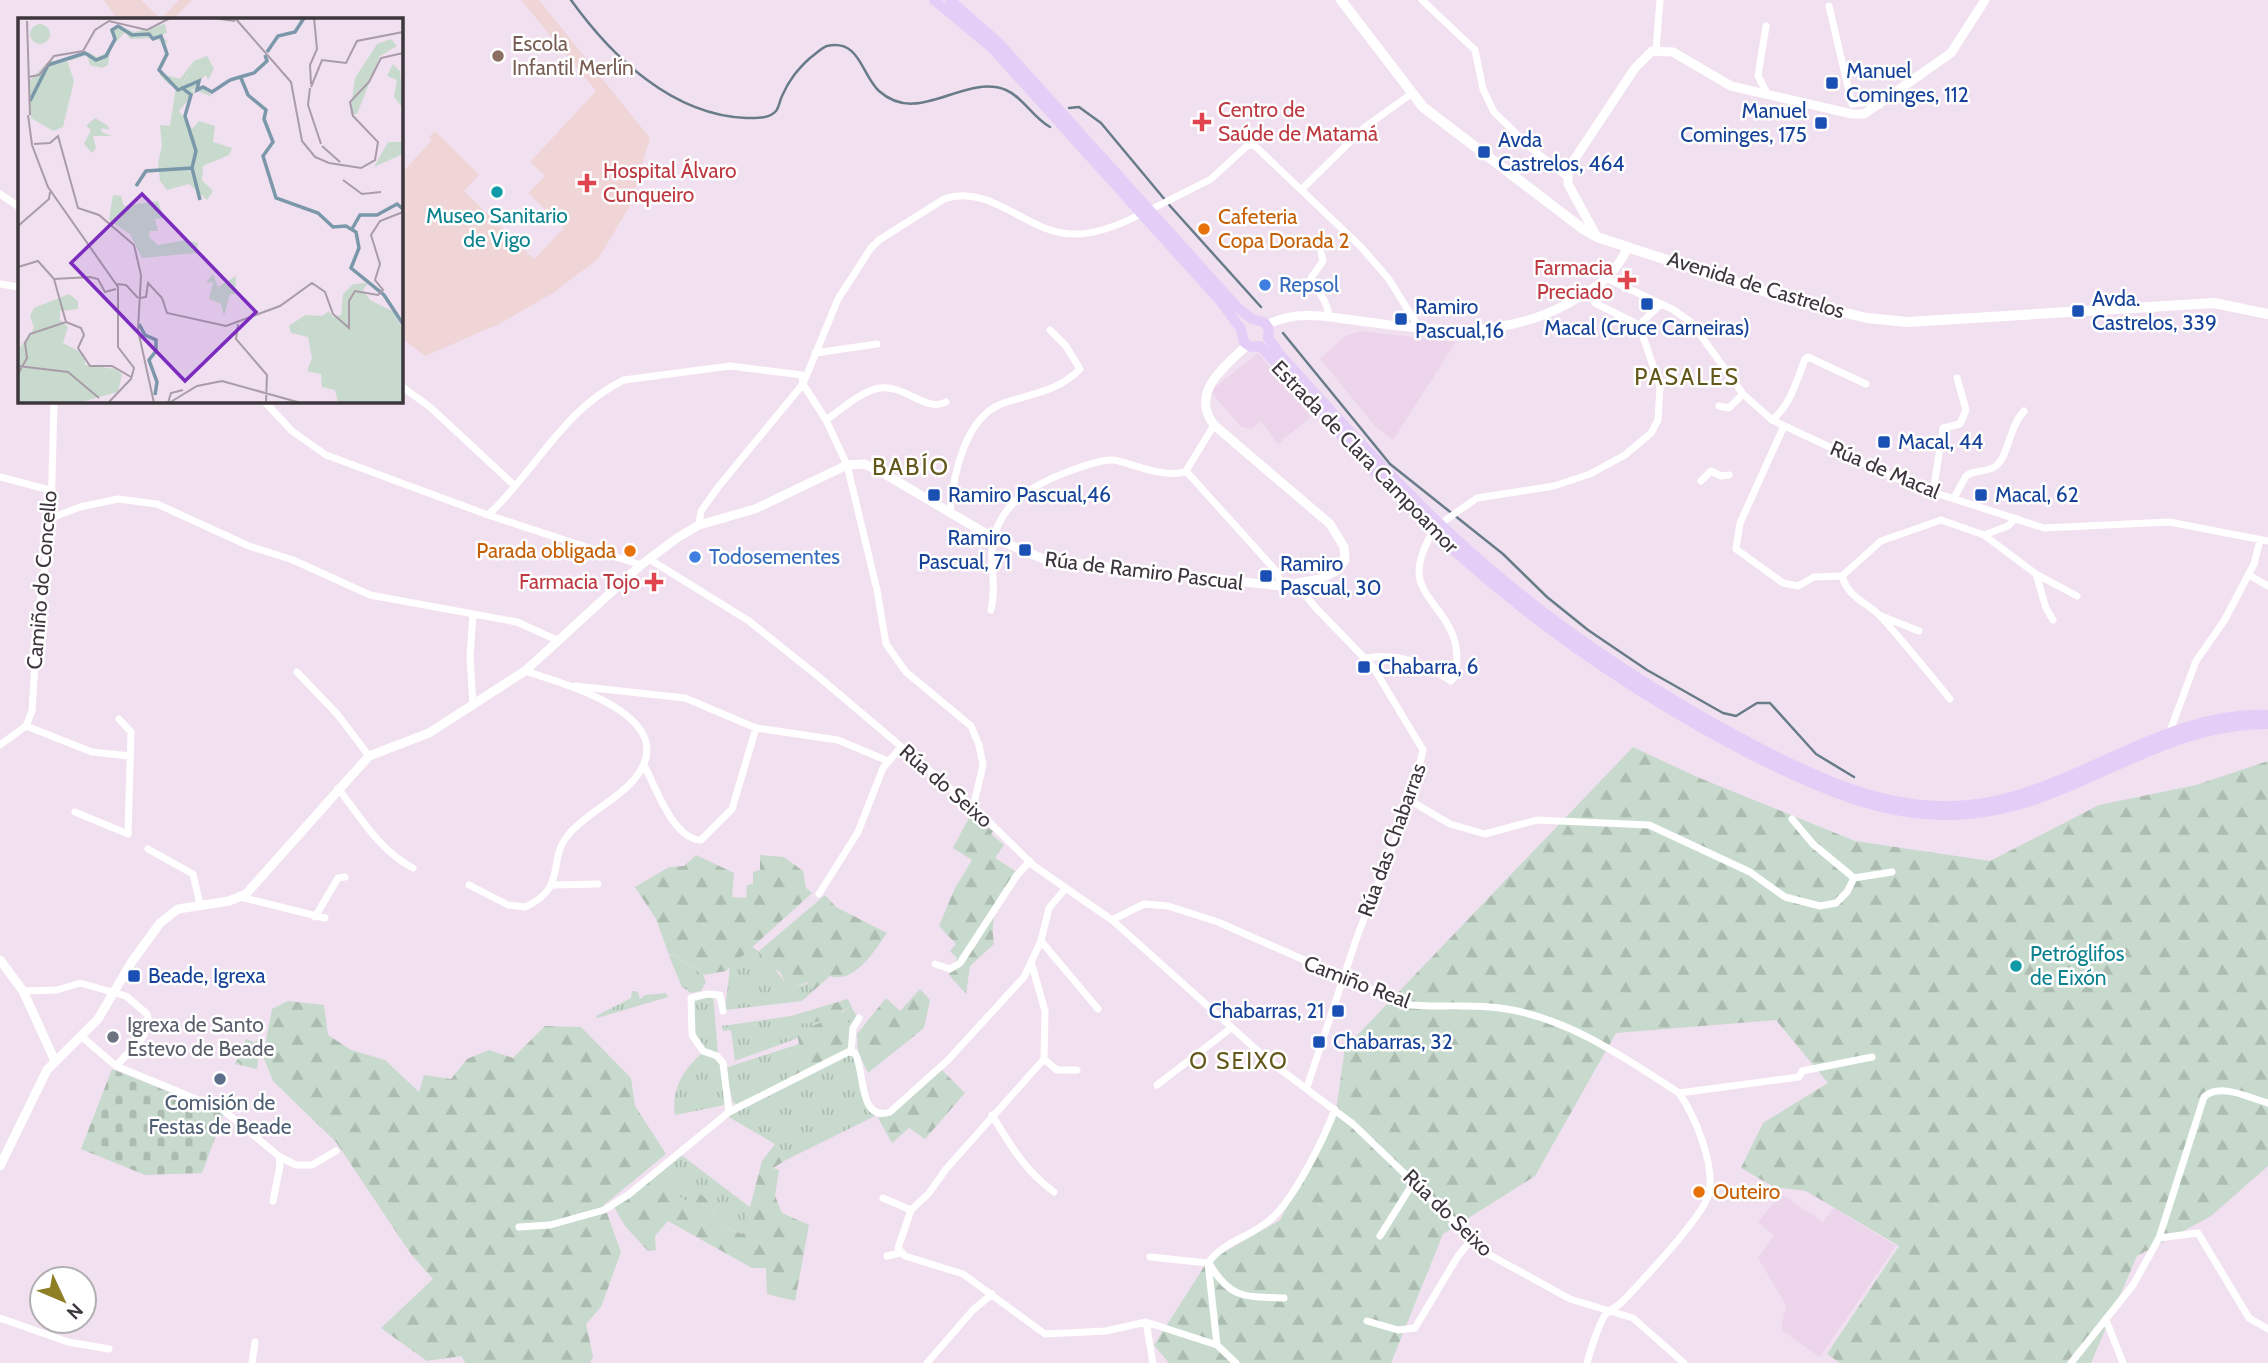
<svg xmlns="http://www.w3.org/2000/svg" width="2268" height="1363" viewBox="0 0 2268 1363" font-family="Cabin,sans-serif">
<style>
.built{fill:#ecd5eb}
.medical{fill:#f0d5d7}
.grass{fill:url(#grass-tufts)}
.forest{fill:url(#forest-firs)}
.cemetery{fill:url(#cemetery-stones)}
.park{fill:url(#park-crowns)}
.lines{fill:none;stroke-linecap:round;stroke-linejoin:round}
.stream{stroke:#687b89;stroke-width:2.5}
.minor{stroke:#fff;stroke-width:7}
.tertiary{stroke:#fff;stroke-width:9}
.secondary{stroke:#fff;stroke-width:10}
.primary{stroke:#e4cef7;stroke-width:10}
.education-dot{fill:#8d6e63;stroke:#fff;stroke-width:2.5}
.transit-dot{fill:#1a4fb4;stroke:#fff;stroke-width:2.5}
.health-dot{fill:#e0444e;stroke:#fff;stroke-width:2.5}
.culture-dot{fill:#0f9aa8;stroke:#fff;stroke-width:2.5}
.food-dot{fill:#e8710a;stroke:#fff;stroke-width:2.5}
.shop-dot{fill:#3f7fe0;stroke:#fff;stroke-width:2.5}
.worship-dot{fill:#6b7280;stroke:#fff;stroke-width:2.5}
.service-dot{fill:#5c6f8a;stroke:#fff;stroke-width:2.5}
.labels{text-anchor:middle;stroke-width:5;stroke-linejoin:round;paint-order:stroke}
.education-label{font-size:21px;fill:#785e54;stroke:#fff;text-anchor:start}
.transit-label{font-size:21px;fill:#164399;stroke:#fff;text-anchor:start}
.health-label{font-size:21px;fill:#be3a42;stroke:#fff;text-anchor:start}
.culture-label{font-size:21px;fill:#0d838f;stroke:#fff}
.food-label{font-size:21px;fill:#c56008;stroke:#fff;text-anchor:start}
.shop-label{font-size:21px;fill:#366cbe;stroke:#fff;text-anchor:start}
.street-label{font-size:21px;fill:#3d363d;stroke:#fff}
.worship-label{font-size:21px;fill:#5b616d;stroke:#fff;text-anchor:start}
.service-label{font-size:21px;fill:#4e5e75;stroke:#fff}
.neighbourhood-label{font-size:23px;letter-spacing:2px;fill:#63571b;stroke:#fff}
.quarter-label{font-size:24px;letter-spacing:2px;fill:#63571b;stroke:#fff}
.inset-river{fill:none;stroke:#7a98a9;stroke-width:3.5}
.inset-road{fill:none;stroke:#a99ca8;stroke-width:2}
.view{fill:#7b2cbf;fill-opacity:0.15;stroke:#7b2cbf;stroke-width:3.5}
.inset-edge{fill:none;stroke:#3d363d;stroke-width:3.5}
</style>
<defs>
<pattern id="grass-tufts" width="24" height="20" patternUnits="userSpaceOnUse" patternTransform="scale(1.75)"><rect width="24" height="20" fill="#c8dacd"/><path d="M3 7l-1-3M5 7V3M7 7l1-3M15 17l-1-3M17 17v-4M19 17l1-3" fill="none" stroke="#adbcb1"/></pattern>
<pattern id="forest-firs" width="22" height="20" patternUnits="userSpaceOnUse" patternTransform="scale(1.75)"><rect width="22" height="20" fill="#c8dacd"/><path d="M5 1l3.5 6h-7zM16 11l3.5 6h-7z" fill="#adbcb1"/></pattern>
<pattern id="cemetery-stones" width="16" height="16" patternUnits="userSpaceOnUse" patternTransform="scale(1.75)"><rect width="16" height="16" fill="#c8dacd"/><path d="M2 7V4a2 2 0 0 1 4 0v3zM10 15v-3a2 2 0 0 1 4 0v3z" fill="#adbcb1"/></pattern>
<pattern id="park-crowns" width="20" height="18" patternUnits="userSpaceOnUse" patternTransform="scale(1.75)"><rect width="20" height="18" fill="#c8dacd"/><path d="M2 6a3 3 0 1 1 6 0M12 15a3 3 0 1 1 6 0" fill="none" stroke="#adbcb1"/></pattern>
</defs>
<rect width="100%" height="100%" fill="#f1e0f0"/>
<path class="built" d="M1361,331L1456,342L1393,440L1376,427L1320,359L1345,336Z
M1258,353L1311,417L1278,444L1261,421L1252,429L1241,427L1210,391Z
M1781,1194L1823,1222L1834,1208L1896,1246L1820,1357L1781,1330L1786,1305L1758,1258L1774,1236L1758,1222Z"/>
<path class="medical" d="M104,0H141L161,19L179,0H192L173,19H117Z
M521,0H539L650,138L631,204L598,259L553,293L499,324L425,356L401,338V174L432,140L429,137L435,131L479,175L464,191L534,259L564,228L528,193L545,176L530,162L596,91Z"/>
<path class="grass" d="M752,947C764,953 782,976 788,989L809,983L813,991L802,1001L725,1010L730,967Z
M674,955L703,975L706,982L701,991L691,993L682,987L669,956Z
M632,991L638,992L640,999L645,995L666,993L668,997L597,1018L596,1016L631,998Z
M713,995L718,1054C690,1046 694,1023 693,998Z
M851,1006L857,1017L852,1025L797,1033L798,1038L735,1061L731,1030L723,1031L722,1026L791,1016L795,1023L843,1012Z
M799,1044L801,1050L789,1080L737,1104L733,1103L725,1068Z
M701,1054L713,1056L720,1063L725,1105L675,1115C671,1090 683,1070 701,1054Z
M850,1054C864,1066 857,1096 875,1116L786,1160L775,1144L727,1116Z
M680,1154L751,1208L744,1234L718,1225L710,1202H687L671,1191L669,1174L663,1167Z"/>
<path class="forest" d="M1633,747L1697,777L1855,841L1990,861L2099,805L2196,785L2268,761V1166L2211,1216L2137,1256L2091,1363H1840L1827,1354L1899,1246L1806,1191L1774,1187L1741,1168L1763,1123L1828,1083L1776,1020L1616,1033L1535,1176L1443,1234L1391,1363H1169L1154,1345L1207,1262L1280,1220L1335,1117L1345,1048Z
M970,816L993,831L991,834L1004,845L995,858L1017,872C1001,896 989,915 994,944L970,966L966,994L949,975L957,958L950,951L956,944L939,926L955,888L972,860L953,848Z
M696,855L734,873L732,897L746,898L747,885L753,884V872L760,870V855L784,857L803,871L806,888L812,893L726,971L703,975L675,955H669L656,919L635,887L669,867L684,866Z
M825,895L836,907L887,933C875,950 855,984 830,976L813,991L807,982L788,990L780,972L767,964L759,951Z
M920,989L930,1000L924,1028L868,1073L858,1052L857,1034L886,998L900,1011Z
M848,999L851,1006C836,1016 813,1026 795,1023L791,1016Z
M288,1001L324,1005L328,1035L351,1050L385,1060L419,1092L424,1075L451,1079L467,1059L489,1050L513,1058L545,1026L581,1027L631,1078L635,1106L666,1154L604,1205L621,1252L601,1307L586,1324L593,1356L590,1363H466L461,1356L427,1361L381,1328L433,1279L411,1254L336,1142L273,1081L263,1056L272,1009Z
M842,1017L852,1025L849,1050L789,1080L785,1067L800,1050L797,1033L822,1022Z
M941,1069L965,1093L925,1139L909,1128L892,1143L878,1118L890,1114Z
M775,1144L786,1160L773,1168L779,1170L775,1196L782,1213L809,1225L795,1301L767,1294L766,1268H752L668,1221L655,1236L656,1250L648,1251L625,1226L614,1207L663,1167L669,1174L672,1191L687,1202L699,1193L710,1202L718,1225L743,1234L762,1161Z"/>
<path class="cemetery" d="M112,1069L224,1114L202,1173L145,1175L81,1149Z"/>
<path class="park" d="M246,1039L254,1042L261,1039L257,1069L235,1064Z"/>
<g class="lines">
<path class="stream" d="M571,0C612,57 672,115 746,118C756,118 769,119 776,111C779,107 780,100 782,96C789,80 797,70 810,58C816,54 821,48 827,46C860,39 861,74 879,91C919,127 963,73 1006,90C1024,98 1033,118 1050,127
M1069,108L1079,107L1101,123L1171,207L1261,307
M1283,333L1390,464L1503,554L1547,597L1588,630L1647,670L1723,713L1736,716L1757,703H1770L1816,754L1854,777"/>
<path class="minor" d="M1422,0L1475,50L1483,89L1494,112L1531,148L1566,176
M1829,6L1852,104L1877,101L1880,105
M1766,26L1758,76L1768,95
M1656,50L1660,0
M1302,189L1365,127L1411,94
M0,194L19,207
M1150,210L1211,179L1247,146L1254,145L1361,247L1388,278L1420,329
M1321,253L1323,261L1311,278L1325,302L1330,317
M1608,279L1672,309L1691,322L1743,394L1772,420L1911,485L2044,528L2169,522L2268,541
M0,284L19,287
M1639,325L1661,304
M815,353L877,344
M401,386L430,407L515,486
M264,401L292,431L326,455L488,515L641,565
M1719,406L1729,408L1743,394
M826,420C842,409 860,392 879,388C905,384 926,413 946,402
M1772,420C1790,406 1797,380 1805,359L1808,357L1866,384
M1214,425L1186,471L1277,572L1281,586
M1784,426L1740,523L1736,549L1783,583L1798,586L1814,577L1842,576
M0,477L50,490
M1701,481L1711,471L1721,476L1729,475
M1933,493L1943,428L1960,424L1966,410L1957,378
M1954,498L1966,476C1976,469 1988,473 1997,465C2009,454 2009,427 2024,411
M950,512C953,477 964,419 1001,404C1029,394 1058,392 1080,369L1066,346L1050,330
M488,515C535,472 563,409 624,380L730,366L802,375L803,384L826,420L847,465L877,590L886,644L906,672L971,726L979,745L983,765L973,808
M51,518L80,507L118,499L157,504L249,546L293,560L370,595L517,622L559,641
M1440,524L1477,498L1554,486L1590,474L1625,455L1651,433L1658,420L1660,386L1639,325L1595,303L1588,292
M699,525L701,511L719,486L803,384L838,299L871,248L879,240L944,199C987,184 1022,226 1062,233C1089,238 1118,226 1141,214
M1984,535L2008,526L2015,518
M649,559L749,621L819,677L983,816L1034,866L1112,920L1268,1060L1353,1124L1488,1254L1570,1299L1633,1318L1684,1363
M2036,574L2046,608L2053,620
M2249,575L2268,586
M1302,584L1305,595L1316,608L1373,667L1423,750L1411,801L1358,934L1307,1087
M991,610C995,593 993,580 992,563C989,511 1025,488 1067,472C1081,467 1105,457 1119,461C1135,466 1171,479 1186,471
M1881,616L1919,631
M1366,658C1397,652 1425,663 1451,681L1455,676C1467,619 1420,606 1419,572C1419,557 1427,543 1433,530
M297,672L338,715L369,756
M575,686L685,698L756,728L838,740L888,761
M1950,699C1928,672 1906,645 1883,619C1869,602 1849,600 1842,576L1881,541L1941,520L1984,535L2036,574L2077,596
M473,706L470,656L473,614
M26,726L92,752L130,756
M2170,731L2196,661L2224,621L2254,564L2260,540
M0,745L26,726L32,711L37,630L51,518L54,401
M644,765C655,785 673,840 701,840L732,809L756,728
M338,788C360,817 380,851 413,868
M1411,801L1450,824L1485,834L1537,820L1649,825L1750,872L1785,897L1820,906L1836,903L1847,892L1854,878L1813,844L1792,819
M75,812L128,834L131,732L119,719
M148,849L193,874L200,904
M1854,878L1892,872
M469,885L508,905L525,907C569,887 546,860 569,834C586,814 613,802 631,783C690,719 569,685 525,671
M553,885L598,884
M819,894L858,832L883,768L901,747
M240,897L325,918
M315,917L338,878L345,877
M1112,920L1144,904L1168,906L1218,922L1404,1004C1436,1009 1468,1003 1500,1008C1567,1017 1624,1057 1679,1093
M1041,941L1098,1009
M935,964L950,969L960,963L1017,875L1030,861
M1032,965L1045,1011L1044,1059L946,1169L929,1193L911,1210L898,1248L905,1256L963,1274L1045,1334L1106,1331L1146,1322
M23,991L57,990L80,983L126,996L147,1014L149,1022L143,1037L116,1066
M723,1011L720,995L707,994L691,998L692,1035L703,1051L717,1056L723,1063L729,1112
M81,1036L116,1066L223,1110L280,1157L296,1165H312L336,1151
M851,1052L853,1028L859,1018
M1044,1059L1057,1070H1077
M1157,1085L1231,1028
M992,1115C1010,1145 1026,1172 1054,1192
M883,1198L911,1210
M273,1201L280,1166L279,1156
M519,1227L550,1225L604,1210L628,1195L729,1112L848,1052L855,1053C865,1070 858,1123 890,1112L948,1060L1024,977L1041,941L1049,908L1066,888
M1380,1236L1415,1180
M2159,1238L2198,1233L2249,1318L2268,1329
M887,1256L900,1253
M1150,1257L1208,1263
M1208,1263C1223,1241 1253,1236 1271,1219C1294,1199 1324,1139 1335,1109
M1209,1263C1231,1301 1247,1296 1284,1298
M0,1318L68,1342L109,1349
M2106,1320L2123,1363
M1367,1321L1398,1330L1415,1328L1458,1256L1471,1240
M1217,1345L1236,1363
M252,1363L255,1342
M927,1363L973,1310L992,1294
M1153,1363L1146,1322L1217,1345L1208,1263
M1587,1363C1589,1355 1600,1320 1606,1314C1611,1308 1618,1307 1623,1301C1642,1281 1704,1216 1709,1193C1715,1164 1695,1116 1679,1093L1799,1077L1802,1071L1872,1057
M2071,1363L2133,1285L2159,1238L2204,1097C2220,1082 2249,1098 2268,1103"/>
<path class="tertiary" d="M1597,237L1568,184V169L1635,68L1652,51L1673,52L1731,86L1852,114H1864L1951,53L1985,0
M1267,325C1297,308 1334,318 1367,322C1437,331 1503,339 1567,304C1595,289 1614,277 1628,247
M0,960L23,991L55,1061
M0,1166L47,1070L98,1019L131,963L160,923L178,909L229,901L246,894L369,756L429,733L525,671L641,565L677,538L699,525L755,509L847,465L864,464L878,470L995,539L1046,560L1281,586L1320,579L1338,570L1345,560L1344,547L1330,524L1214,425C1189,392 1225,367 1247,345"/>
<path class="secondary" d="M1341,0L1423,107L1583,229L1597,237L1743,285L1803,303L1867,318L1907,322L2214,303L2268,314"/>
<path class="primary" d="M934,0L993,49L1221,302L1241,329L1244,342L1251,347L1260,346C1308,397 1352,450 1401,500C1504,604 1623,688 1752,755C1820,789 1890,821 1968,814C2077,805 2154,724 2268,724
M950,0L999,43L1238,308L1252,319L1264,322L1269,329L1268,338L1279,353C1335,415 1390,478 1452,535C1541,618 1641,685 1748,742C1816,778 1890,813 1969,805C2075,794 2159,711 2268,715"/>
</g>
<circle class="education-dot" cx="498" cy="56" r="7"/>
<g class="transit-dot">
<rect x="1825" y="76" width="14" height="14" rx="3.5"/>
<rect x="1814" y="116" width="14" height="14" rx="3.5"/>
<rect x="1477" y="145" width="14" height="14" rx="3.5"/>
<rect x="1640" y="297" width="14" height="14" rx="3.5"/>
<rect x="2071" y="304" width="14" height="14" rx="3.5"/>
<rect x="1394" y="312" width="14" height="14" rx="3.5"/>
<rect x="1877" y="435" width="14" height="14" rx="3.5"/>
<rect x="927" y="488" width="14" height="14" rx="3.5"/>
<rect x="1974" y="488" width="14" height="14" rx="3.5"/>
<rect x="1018" y="543" width="14" height="14" rx="3.5"/>
<rect x="1259" y="569" width="14" height="14" rx="3.5"/>
<rect x="1357" y="660" width="14" height="14" rx="3.5"/>
<rect x="127" y="969" width="14" height="14" rx="3.5"/>
<rect x="1331" y="1004" width="14" height="14" rx="3.5"/>
<rect x="1312" y="1035" width="14" height="14" rx="3.5"/>
</g>
<g class="health-dot">
<path d="M1198.5 111.5h7v7h7v7h-7v7h-7v-7h-7v-7h7z"/>
<path d="M583.5 172.5h7v7h7v7h-7v7h-7v-7h-7v-7h7z"/>
<path d="M1623.5 269.5h7v7h7v7h-7v7h-7v-7h-7v-7h7z"/>
<path d="M650.5 571.5h7v7h7v7h-7v7h-7v-7h-7v-7h7z"/>
</g>
<g class="culture-dot">
<circle cx="497" cy="192" r="7"/>
<circle cx="2016" cy="966" r="7"/>
</g>
<g class="food-dot">
<circle cx="1204" cy="229" r="7"/>
<circle cx="630" cy="551" r="7"/>
<circle cx="1699" cy="1192" r="7"/>
</g>
<g class="shop-dot">
<circle cx="1265" cy="285" r="7"/>
<circle cx="695" cy="557" r="7"/>
</g>
<circle class="worship-dot" cx="113" cy="1037" r="7"/>
<circle class="service-dot" cx="220" cy="1079" r="7"/>
<g class="labels">
<g class="education-label">
<text x="512" y="51">Escola<tspan x="512" dy="24">Infantil Merlín</tspan></text>
</g>
<g class="transit-label">
<text x="1846" y="78">Manuel<tspan x="1846" dy="24">Cominges, 112</tspan></text>
<text x="1807" y="118" text-anchor="end">Manuel<tspan x="1807" dy="24">Cominges, 175</tspan></text>
<text x="1498" y="147">Avda<tspan x="1498" dy="24">Castrelos, 464</tspan></text>
<text x="2092" y="306">Avda.<tspan x="2092" dy="24">Castrelos, 339</tspan></text>
<text x="1415" y="314">Ramiro<tspan x="1415" dy="24">Pascual,16</tspan></text>
<text x="1647" y="335" text-anchor="middle">Macal (Cruce Carneiras)</text>
<text x="1898" y="449">Macal, 44</text>
<text x="948" y="502">Ramiro Pascual,46</text>
<text x="1995" y="502">Macal, 62</text>
<text x="1011" y="545" text-anchor="end">Ramiro<tspan x="1011" dy="24">Pascual, 71</tspan></text>
<text x="1280" y="571">Ramiro<tspan x="1280" dy="24">Pascual, 30</tspan></text>
<text x="1378" y="674">Chabarra, 6</text>
<text x="148" y="983">Beade, Igrexa</text>
<text x="1324" y="1018" text-anchor="end">Chabarras, 21</text>
<text x="1333" y="1049">Chabarras, 32</text>
</g>
<g class="health-label">
<text x="1218" y="117">Centro de<tspan x="1218" dy="24">Saúde de Matamá</tspan></text>
<text x="603" y="178">Hospital Álvaro<tspan x="603" dy="24">Cunqueiro</tspan></text>
<text x="1613" y="275" text-anchor="end">Farmacia<tspan x="1613" dy="24">Preciado</tspan></text>
<text x="640" y="589" text-anchor="end">Farmacia Tojo</text>
</g>
<g class="culture-label">
<text x="497" y="223">Museo Sanitario<tspan x="497" dy="24">de Vigo</tspan></text>
<text x="2030" y="961" text-anchor="start">Petróglifos<tspan x="2030" dy="24">de Eixón</tspan></text>
</g>
<g class="food-label">
<text x="1218" y="224">Cafeteria<tspan x="1218" dy="24">Copa Dorada 2</tspan></text>
<text x="616" y="558" text-anchor="end">Parada obligada</text>
<text x="1713" y="1199">Outeiro</text>
</g>
<g class="shop-label">
<text x="1279" y="292">Repsol</text>
<text x="709" y="564">Todosementes</text>
</g>
<g class="street-label">
<text transform="translate(1756 285) rotate(17)" y="7">Avenida de Castrelos</text>
<text transform="translate(1365 457) rotate(46)" y="7">Estrada de Clara Campoamor</text>
<text transform="translate(1885 470) rotate(23)" y="7">Rúa de Macal</text>
<text transform="translate(1144 571) rotate(7)" y="7">Rúa de Ramiro Pascual</text>
<text transform="translate(42 580) rotate(-85)" y="7">Camiño do Concello</text>
<text transform="translate(946 786) rotate(41)" y="7">Rúa do Seixo</text>
<text transform="translate(1392 840) rotate(-70)" y="7">Rúa das Chabarras</text>
<text transform="translate(1357 982) rotate(21)" y="7">Camiño Real</text>
<text transform="translate(1448 1213) rotate(44)" y="7">Rúa do Seixo</text>
</g>
<g class="worship-label">
<text x="127" y="1032">Igrexa de Santo<tspan x="127" dy="24">Estevo de Beade</tspan></text>
</g>
<g class="service-label">
<text x="220" y="1110">Comisión de<tspan x="220" dy="24">Festas de Beade</tspan></text>
</g>
<g class="neighbourhood-label">
<text x="1687" y="385">PASALES</text>
<text x="1239" y="1069">O SEIXO</text>
</g>
<g class="quarter-label">
<text x="911" y="475">BABÍO</text>
</g>
</g>
<g transform="translate(18 18)">
<rect width="385" height="385" fill="#f1e0f0"/>
<path d="M175,47L191,53L168,66L166,63Z" fill="#c8dacd"/>
<path d="M147,6L149,15L142,17L150,24L147,25L151,36L145,39L146,47L142,45L148,34L140,20L112,21L107,14L92,31L96,21L92,12L100,7L116,14ZM373,21L379,28L362,38L339,96H332L337,60L359,26ZM92,33L90,47L84,50L72,47L69,37L51,43L50,39L70,34L79,39ZM189,38L196,51L190,62L188,57L182,62L179,71L185,69L195,79L174,71L176,75L161,93L174,111L181,103L197,108L195,124L214,130L211,137L185,148L184,162L195,173L189,182L171,166L149,172L142,163L140,145L144,128L142,107L152,108L158,68L150,66L142,57L141,50L144,56L162,61L176,43ZM175,47L191,53L168,65L166,62ZM375,46L382,53L385,90L376,79L379,62L369,58ZM77,100L90,108L91,112L83,110L84,114L94,118H75L78,130L74,135L66,126L73,112L68,108ZM370,124H385V136L356,149ZM95,177L103,178L106,188L140,183L146,200L137,201L140,213H132L131,219L140,227L168,222L180,225L179,235L124,240L112,216L91,202ZM195,256L200,269L218,258L217,276H212L206,298L203,286L191,281L195,264L188,265ZM350,265L345,272L352,282L376,294L385,312V385H320L317,372L304,369L303,356L289,353L294,340L290,319L273,315L271,308L287,297L304,298L311,293L315,299L323,297L325,276L335,266ZM51,276L60,283V291L42,293V302L50,309L45,325L66,336L67,347L97,351L104,356L100,374L59,385H0V332L16,310L12,298L16,290Z" fill="#c8dacd" fill-rule="evenodd"/>
<path d="M32,42L40,46L49,42L56,63L45,109L35,113L13,100L11,63Z" fill="#c8dacd"/>
<path d="M12 16a10 10 0 1 1 20 0a10 10 0 1 1-20 0Z" fill="#c8dacd"/>
<path class="inset-river" d="M249,34L260,18L277,14L286,0M223,60L230,77L248,92L246,101L255,124L245,138L258,180L300,195L315,209L328,208L338,214L341,230L333,250L366,277L385,306M212,62L236,55L249,43L247,37M163,69L173,77L167,98L178,133L174,150L182,182M12,83L30,47L67,35L78,42L88,38L97,21L94,12L100,8L114,17L131,16L135,21L143,18L149,36L141,52L160,72L181,63L179,72L185,69L194,74L212,62M118,168L128,153L174,150M334,211L342,197H359L379,186L385,191M121,306L127,317L138,322V333L131,342L139,364L137,377"/>
<path class="inset-road" d="M195,0L217,3M217,0L273,64L284,123L297,139L311,145L343,150L357,142L360,124L335,98L332,84L351,64L363,40L385,35M9,3L12,97M10,59L21,57L36,38L65,33L77,12L91,3L129,12L152,0M293,66L292,47L299,31L296,0M293,69L304,42L328,45L339,23L385,14M292,70L290,87L303,126M10,97L14,127L30,169L100,269V329L116,350L113,361L90,385M16,126L32,125L40,118L60,190L81,197L116,227L123,257L120,312L136,385M304,128L322,144M325,162L344,176L363,174M0,208L31,181L32,174M0,249L20,243L36,261L72,259L80,261L87,274L98,271M36,261L48,304M98,266L108,267L120,280M122,280L128,279L130,265L144,280L149,295L208,308L262,288L294,265L307,274L315,296L331,310V283L337,273L360,277L365,272L357,262L362,246L353,217L362,203L385,194M48,304L63,310L66,317L60,330L72,348H94L113,359M220,306L218,321L249,357L248,385M0,348L50,354L81,380M0,356L9,340L7,325L12,316L48,304M150,385L153,375L165,372M151,385L179,368L204,363L283,385M339,385H377"/>
<path class="view" d="M124,176L238,294L167,363L53,245Z"/>
<rect width="385" height="385" class="inset-edge"/>
</g>
<g transform="translate(63 1300) rotate(134)"><circle r="33" fill="#ffffff" stroke="#b1afb1" stroke-width="2"/>
<path d="M0-5L12 26L0 18L-12 26Z" fill="#8e7e24"/>
<text y="-10" font-size="19" font-weight="bold" text-anchor="middle" fill="#3d363d">N</text>
</g>
</svg>
